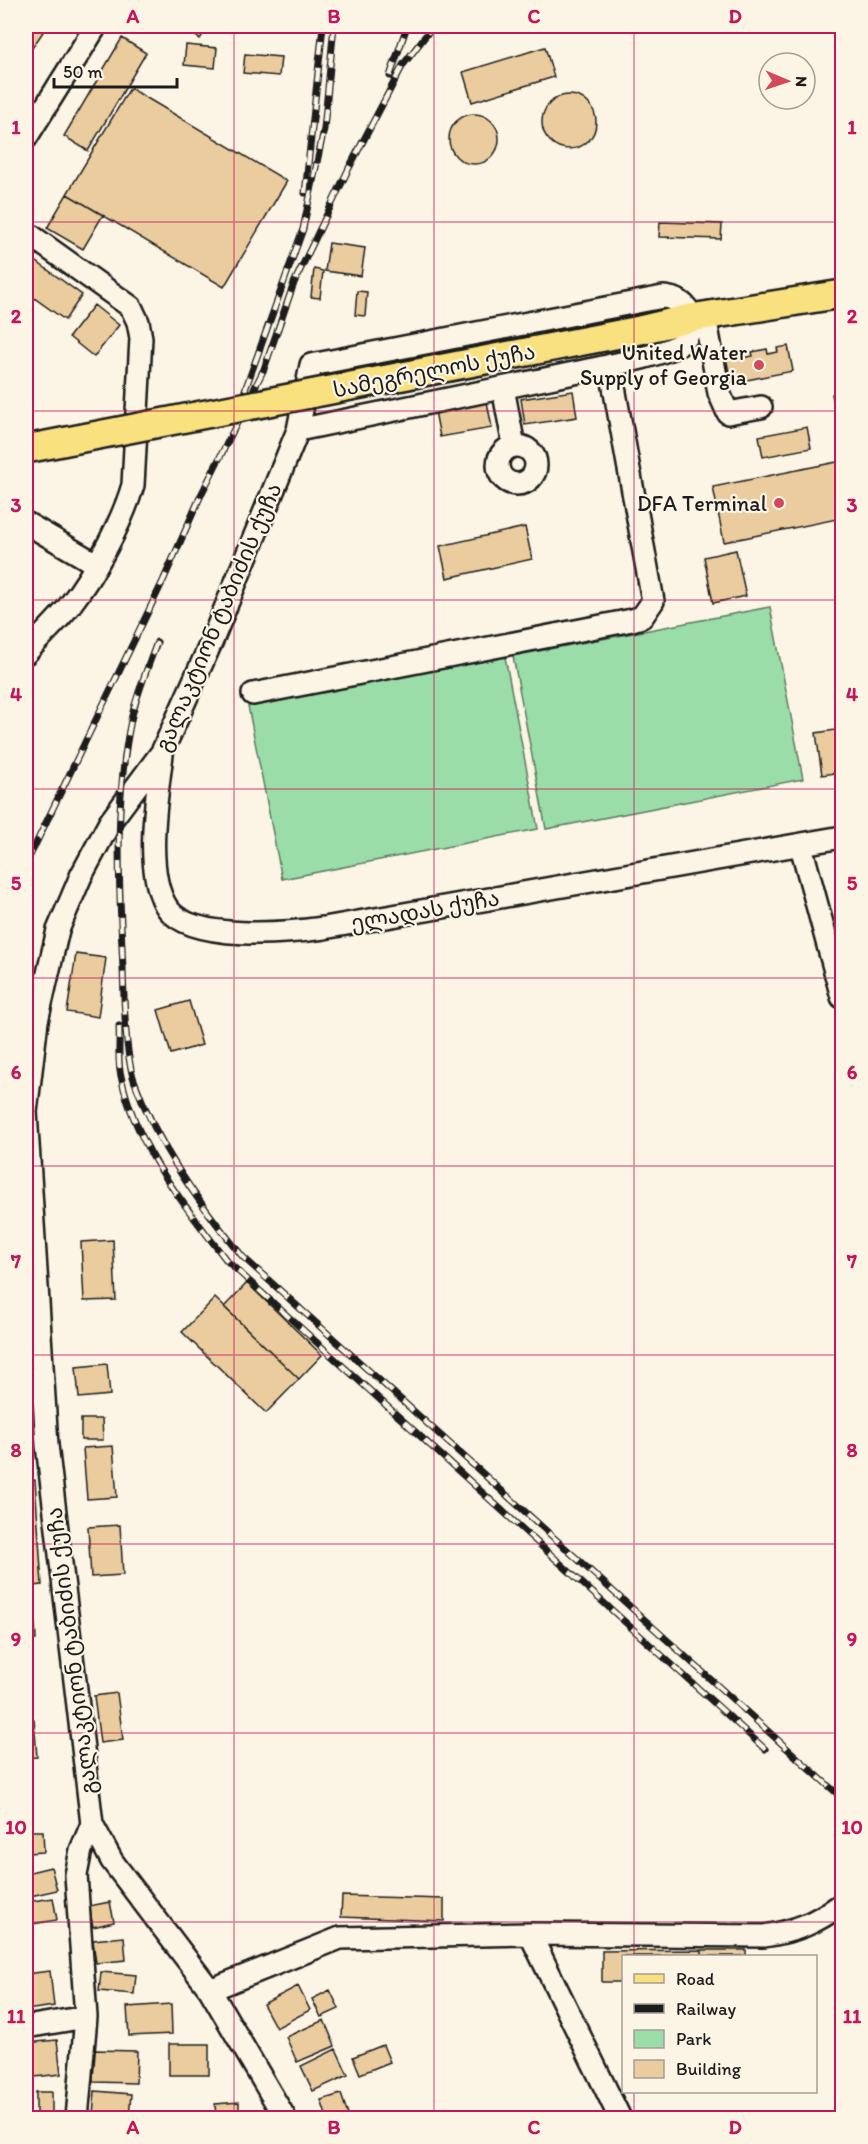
<svg xmlns="http://www.w3.org/2000/svg" width="868" height="2144" viewBox="0 0 868 2144" font-family="Itim,'Noto Sans Georgian',sans-serif">
<style>
.green{fill:#9bdda8;stroke:#5c7c62;stroke-width:1.5}
.building{fill:#ebcc9e;stroke:#1c1c1c;stroke-width:1.5}
.lines{fill:none;stroke-linecap:round;stroke-linejoin:round}
.minor-casing{stroke:#1c1c1c;stroke-width:26}
.major-casing{stroke:#1c1c1c;stroke-width:32}
.minor{stroke:#fcf5e5;stroke-width:21}
.major{stroke:#fae180;stroke-width:27}
.rail-casing{stroke:#1c1c1c;stroke-width:7}
.rail{stroke:#fcf5e5;stroke-width:4.5;stroke-dasharray:14;stroke-linecap:butt}
.major-bridge-casing{stroke:#1c1c1c;stroke-width:32;stroke-linecap:butt}
.major-bridge{stroke:#fae180;stroke-width:27}
.grid{fill:none;stroke:#c2185b;stroke-width:1.5;stroke-opacity:0.55}
.poi-dot{fill:#d1495b;stroke:#fcf5e5;stroke-width:2}
.labels{text-anchor:middle;stroke-width:4.5;stroke-linejoin:round;paint-order:stroke}
.poi-label{font-size:22px;fill:#1c1c1c;stroke:#fcf5e5;text-anchor:end}
.street-label{font-size:22px;fill:#1c1c1c;stroke:#fcf5e5}
.neatline{fill:none;stroke:#c2185b;stroke-width:2}
.grid-label{font-size:20px;text-anchor:middle;font-weight:bold;fill:#c2185b}
</style>
<rect width="100%" height="100%" fill="#fcf5e5"/>
<filter id="ink" filterUnits="userSpaceOnUse"><feTurbulence type="fractalNoise" baseFrequency=".0167" numOctaves="2"/><feDisplacementMap in="SourceGraphic" scale="12" xChannelSelector="R" yChannelSelector="G"/><feConvolveMatrix kernelMatrix="1 2 1 2 8 2 1 2 1" color-interpolation-filters="sRGB"/></filter>
<g filter="url(#ink)">
<path class="green" d="M770,607L803,779L546,829L513,656Z
M505,657L538,829L282,879L248,706Z"/>
<path class="building" d="M26,26H47L26,57Z
M180,26H205L206,30L200,39Z
M122,38L146,53L88,151L64,136Z
M186,45L217,48L215,68L184,65Z
M545,47L554,77L472,102L463,72Z
M245,54L281,57L279,76L243,73Z
M130,88L287,181L224,287L67,194Z
M542 122a27 27 0 1 1 54 0a27 27 0 1 1-54 0Z
M449 139a25 25 0 1 1 50 0a25 25 0 1 1-50 0Z
M67,194L103,215L83,249L47,228Z
M660,222L722,224L721,239L659,237Z
M329,243L365,248L361,276L325,271Z
M26,254L82,295L65,320L26,292Z
M314,269L323,271L320,298L311,297Z
M357,291L367,292L365,316L355,315Z
M94,305L119,325L94,357L69,337Z
M788,346L793,371L731,383L726,357L741,354V358L753,356L752,352L767,349L768,354L778,352L777,348Z
M573,391L577,417L525,425L521,399Z
M842,392V446L832,394Z
M487,402L492,428L440,437L435,411Z
M807,427L811,448L763,457L759,436Z
M842,461V518L724,542L713,487Z
M525,527L532,559L447,578L440,546Z
M736,550L746,596L713,603L704,557Z
M842,729V772L822,775L816,733Z
M76,954L106,958L98,1017L67,1012Z
M189,1001L202,1045L171,1054L158,1010Z
M113,1240L116,1300L84,1301L81,1242Z
M247,1283L322,1355L299,1379L224,1307Z
M215,1298L299,1379L266,1413L182,1332Z
M107,1364L110,1395L79,1398L76,1367Z
M81,1419H102L103,1440H81Z
M113,1446L117,1497L87,1499L83,1448Z
M35,1480L42,1585L33,1586L36,1640H26V1481Z
M120,1525L123,1575L91,1577L88,1527Z
M117,1693L123,1740L100,1743L94,1696Z
M34,1719L37,1757L26,1758V1720Z
M26,1831H43L44,1852L26,1853Z
M51,1867L57,1890L26,1897V1873Z
M342,1896L444,1899V1921L341,1917Z
M53,1898L57,1920L26,1925V1902Z
M110,1902L114,1922L93,1927L89,1906Z
M124,1937L126,1960L96,1963L93,1940Z
M702,1950H746V1956H702Z
M702,1950V1956H624V1982H602V1951Z
M50,1971L54,2006L26,2010V1974Z
M101,1972L136,1975L134,1994L99,1991Z
M298,1986L310,2010L276,2028L263,2004Z
M330,1990L339,2009L321,2017L312,1999Z
M171,2004L172,2034L129,2036L127,2007Z
M324,2020L335,2046L297,2062L286,2037Z
M57,2040L61,2074L26,2078V2043Z
M169,2044H209V2075H169Z
M383,2045L390,2062L360,2074L353,2057Z
M336,2049L348,2075L313,2091L301,2066Z
M94,2050L137,2051L136,2083L93,2082Z
M26,2090H29V2115H26Z
M95,2091L131,2094L129,2118L93,2116Z
M36,2092H52V2118H36Z
M341,2094L348,2115L327,2118L321,2100Z
M239,2102V2118H216L215,2104Z"/>
<g class="lines">
<g class="minor-casing">
<path id="minor" d="M26,138L96,26
M26,232L131,307L138,322L141,338L133,485C122,523 94,574 70,605C57,622 40,637 26,653
M705,316L719,393L728,413L761,407
M503,388L514,446
M498 465a19 19 0 1 1 38 0a19 19 0 1 1-38 0Z
M26,523L96,564
M253,694L632,620L642,617L653,601L610,365
M162,755C157,795 143,874 168,909C193,942 288,933 324,928L842,837
M801,846L842,997
M530,1934L620,2118
M210,1990L340,1938L530,1934L764,1936C797,1931 815,1923 842,1904
M26,2027L86,2017
M77,2118L86,2017L76,1875L81,1850L92,1824
M285,2118L210,1990L112,1861L92,1824L47,1445L26,1112L37,1021L58,930L81,876L110,822L162,752L211,643L298,430L311,365L663,297C671,298 678,299 684,305C695,316 692,336 680,344C663,356 601,367 579,372C485,392 391,411 298,430"/>
</g>
<g class="major-casing">
<path id="major" d="M640,330L691,318L842,294"/>
</g>
<use href="#minor" class="minor"/>
<use href="#major" class="major"/>
<g class="rail-casing">
<path id="rail" d="M390,76L407,26
M305,193L323,26
M245,390L303,229L324,129L334,26
M157,642C148,667 137,693 131,720C114,802 119,884 123,968C124,998 125,1053 134,1080C158,1147 198,1202 243,1257L842,1798
M26,864L163,581L201,495L264,369L294,283L349,168L403,65L433,26
M119,1026C120,1042 117,1061 121,1076C136,1149 184,1204 227,1261L765,1749"/>
</g>
<use href="#rail" class="rail"/>
<g class="major-bridge-casing">
<path id="major-bridge" d="M26,449L640,330"/>
</g>
<use href="#major-bridge" class="major-bridge"/>
</g>
</g>
<path class="grid" d="M234,26V2118M434,26V2118M634,26V1956M26,222H842M26,411H842M26,600H842M26,789H842M26,978H842M26,1166H842M26,1355H842M26,1544H842M26,1733H842M26,1922H842M634,2092V2118"/>
<g class="poi-dot">
<circle cx="759" cy="365" r="6"/>
<circle cx="779" cy="503" r="6"/>
</g>
<g class="labels">
<g class="poi-label">
<text x="747" y="360">United Water<tspan x="747" dy="25">Supply of Georgia</tspan></text>
<text x="767" y="511">DFA Terminal</text>
</g>
<g class="street-label">
<text transform="translate(434 370) rotate(-11)" y="8">სამეგრელოს ქუჩა</text>
<text transform="translate(218 617) rotate(-67)" y="8">გალაკტიონ ტაბიძის ქუჩა</text>
<text transform="translate(425 910) rotate(-10)" y="8">ელადას ქუჩა</text>
<text transform="translate(71 1651) rotate(-97)" y="8">გალაკტიონ ტაბიძის ქუჩა</text>
</g>
</g>
<rect width="868" height="2144" fill="none" stroke="#fcf5e5" stroke-width="66"/>
<rect x="622" y="1955" width="195" height="138" fill="#fcf5e5" stroke="#a29e95" stroke-width="1.5"/>
<rect x="634" y="1974" width="30" height="9" fill="#fae180" stroke="#a29e95" stroke-width="1.5"/>
<text x="676" y="1985" font-size="18" fill="#1c1c1c">Road</text>
<rect x="634" y="2004" width="30" height="9" fill="#1c1c1c" stroke="#a29e95" stroke-width="1.5"/>
<text x="676" y="2015" font-size="18" fill="#1c1c1c">Railway</text>
<rect x="634" y="2030" width="30" height="18" fill="#9bdda8" stroke="#a29e95" stroke-width="1.5"/>
<text x="676" y="2045" font-size="18" fill="#1c1c1c">Park</text>
<rect x="634" y="2060" width="30" height="18" fill="#ebcc9e" stroke="#a29e95" stroke-width="1.5"/>
<text x="676" y="2075" font-size="18" fill="#1c1c1c">Building</text>
<g transform="translate(787 81) rotate(92)"><circle r="28" fill="#fcf5e5" stroke="#a29e95" stroke-width="1.5"/>
<path d="M0-4.5L10 22L0 15L-10 22Z" fill="#d1495b"/>
<text y="-9" font-size="16" font-weight="bold" text-anchor="middle" fill="#1c1c1c">N</text>
</g>
<path d="M54 78v9h123v-9" fill="none" stroke="#1c1c1c" stroke-width="3"/>
<text x="63" y="78" font-size="18" fill="#1c1c1c" stroke="#fcf5e5" stroke-width="4.5" paint-order="stroke">50 m</text>
<rect x="33" y="33" width="802" height="2078" class="neatline"/>
<g class="grid-label">
<text x="133" y="23">A</text>
<text x="334" y="23">B</text>
<text x="534" y="23">C</text>
<text x="735" y="23">D</text>
<text x="16" y="134">1</text>
<text x="852" y="134">1</text>
<text x="16" y="323">2</text>
<text x="852" y="323">2</text>
<text x="16" y="512">3</text>
<text x="852" y="512">3</text>
<text x="16" y="701">4</text>
<text x="852" y="701">4</text>
<text x="16" y="890">5</text>
<text x="852" y="890">5</text>
<text x="16" y="1079">6</text>
<text x="852" y="1079">6</text>
<text x="16" y="1268">7</text>
<text x="852" y="1268">7</text>
<text x="16" y="1457">8</text>
<text x="852" y="1457">8</text>
<text x="16" y="1646">9</text>
<text x="852" y="1646">9</text>
<text x="16" y="1834">10</text>
<text x="852" y="1834">10</text>
<text x="16" y="2023">11</text>
<text x="852" y="2023">11</text>
<text x="133" y="2134">A</text>
<text x="334" y="2134">B</text>
<text x="534" y="2134">C</text>
<text x="735" y="2134">D</text>
</g>
</svg>
